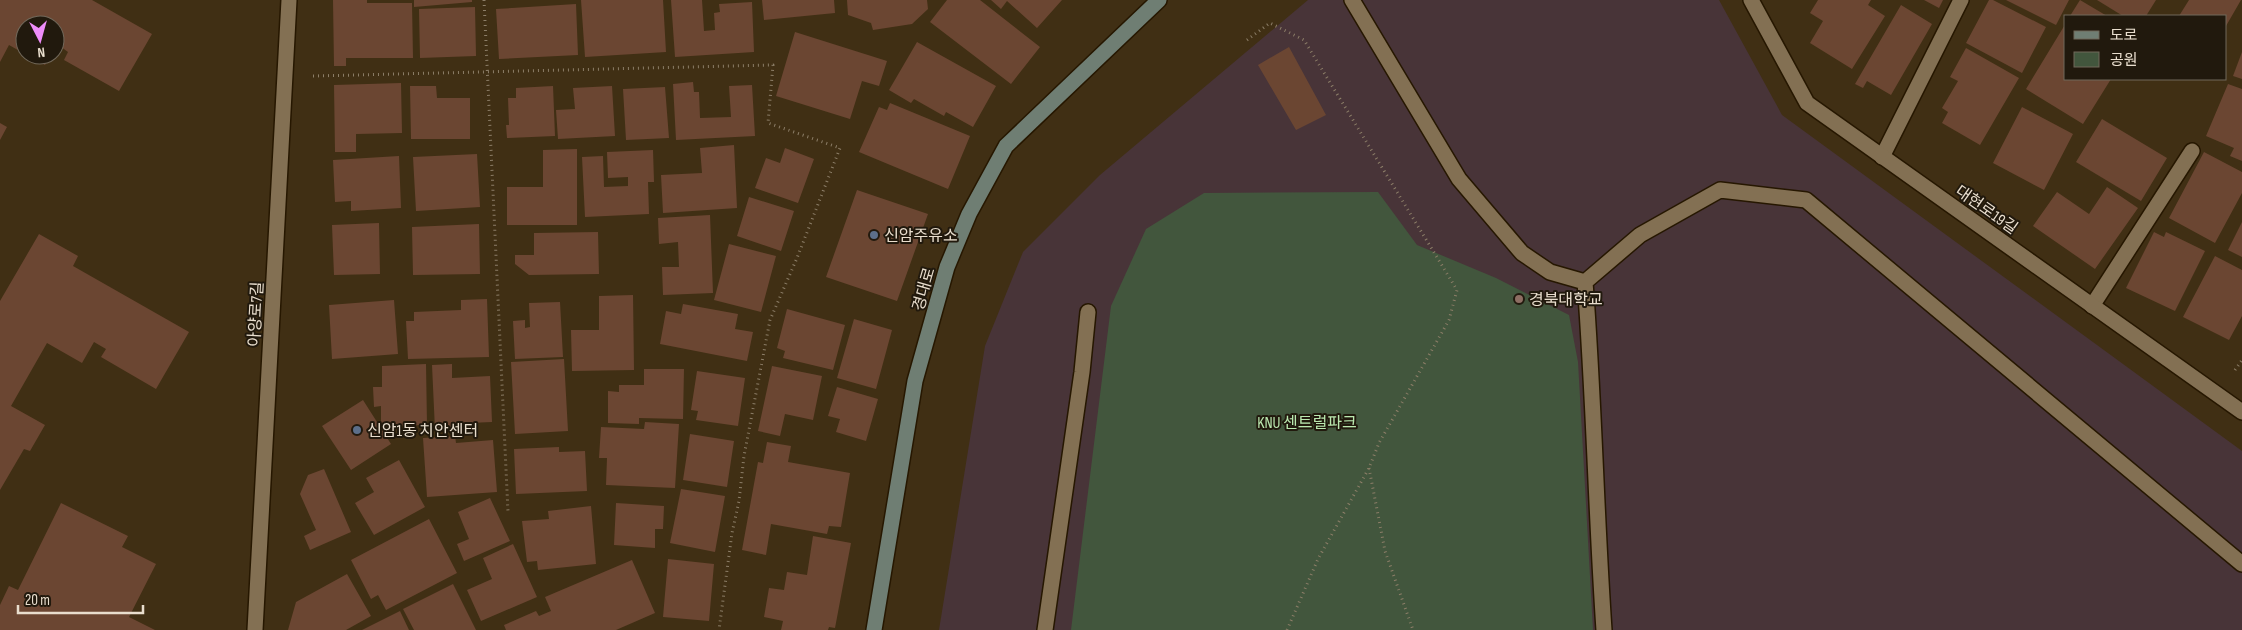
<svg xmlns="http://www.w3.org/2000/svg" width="2242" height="630" viewBox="0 0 2242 630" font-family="'Sofia Sans Condensed','Noto Sans KR',sans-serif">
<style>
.education{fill:#483438}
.green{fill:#42563d}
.building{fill:#6b4632}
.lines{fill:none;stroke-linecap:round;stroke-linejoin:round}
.lane-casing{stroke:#261700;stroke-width:18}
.street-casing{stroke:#261700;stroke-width:18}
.secondary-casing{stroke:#261700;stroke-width:18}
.path{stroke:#8c7e68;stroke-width:3;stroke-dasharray:1 4;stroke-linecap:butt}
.lane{stroke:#837053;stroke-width:15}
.street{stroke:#837053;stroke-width:15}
.secondary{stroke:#6f7e73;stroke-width:15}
.service-dot{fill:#5c6f8a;stroke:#21190d;stroke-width:2}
.education-dot{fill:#8d6e63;stroke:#21190d;stroke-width:2}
.labels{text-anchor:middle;stroke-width:4;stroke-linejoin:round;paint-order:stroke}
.street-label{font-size:16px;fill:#e9dece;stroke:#21190d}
.poi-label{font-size:16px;fill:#e9dece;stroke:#21190d;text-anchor:start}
.park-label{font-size:16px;fill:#bae8af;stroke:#21190d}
</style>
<rect width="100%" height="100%" fill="#402f14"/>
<path class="education" d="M1308,0H1719L1782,115L2242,451V630H939L985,346L1023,252L1100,175Z"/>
<path class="green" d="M1378,192L1417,245L1496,278L1569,315L1578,362L1593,630H1071L1111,306L1146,229L1204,193Z"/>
<path class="building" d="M0,0H92L152,34L119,91L64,60L68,52L57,44L55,48V25H25V54L9,45L0,62Z
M333,0H367V3H412L413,58H346V66H334Z
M414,0H472V2L414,7Z
M581,0H663L666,52L585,57Z
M671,0H702L704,31L715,30L714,13L720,12L719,4L752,2L754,52L675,57Z
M762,0H834L835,13L764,20Z
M847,0H927L928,9L912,24L873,30L871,23L848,15Z
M947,0H980L1040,47L1011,84L930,22Z
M991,0H1062L1037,28L1007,1L1001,9Z
M1818,0H1871L1868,5L1885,16L1852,69L1810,43L1823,21L1810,13Z
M1924,0H1943L1939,8Z
M1989,0H1993L2046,27L2022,73L1966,43Z
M2006,0H2069L2056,25Z
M2080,0L2107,16H2070Z
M2097,0H2156L2146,16H2123Z
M2189,0H2241L2226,26V16H2179Z
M576,4L578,55L499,59L496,9Z
M1901,5L1932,24L1891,95L1867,81L1863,88L1855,84Z
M475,7L476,56L420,58L419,9Z
M2066,23V79H2111L2083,124L2026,89Z
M795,32L887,61L879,86L862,81L850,119L776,96Z
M917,42L996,86L973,127L946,112L944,116L914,99L911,103L889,90Z
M1289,47L1326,115L1296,130L1258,65Z
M1966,48L2019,78L1980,145L1942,123L1948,112L1942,108L1958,81L1950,77Z
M2242,52V79L2233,76Z
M27,55H51L45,65Z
M693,82L694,92H699L700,118L731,117L729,86L752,85L755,136L676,140L673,84Z
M401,83L402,133L356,134V152H335L334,85Z
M2228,84L2242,89V161L2230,156L2234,148L2206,136Z
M410,86H436L437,98H470V139H411Z
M553,86L555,136L507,138L506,125H509L508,98H516V88Z
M612,86L615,136L558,139L556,110L575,109L573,88Z
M665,87L669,138L626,140L623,89Z
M890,103L970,136L948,189L859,152L879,107L887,110Z
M2022,107L2073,134L2044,190L1993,163Z
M2102,119L2167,158L2141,201L2076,162Z
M0,123L7,127L0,140Z
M734,145L737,208L663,213L661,175L702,173L700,148Z
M785,148L814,159L798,203L755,188L766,158L780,163Z
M577,149V225H507V187H543V150Z
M653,150L654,182H648L649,214L585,217L582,157L603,156L604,187L628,186V177L608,178L607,152Z
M2204,152L2242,172V193L2215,243L2169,218Z
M477,154L480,207L416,211L413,157Z
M399,156L401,208L351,211V201L335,202L333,160Z
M2107,187L2138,208L2095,269L2033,226L2057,192L2089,214Z
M857,190L928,214L897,301L826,277Z
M749,197L794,211L781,251L737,236Z
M710,215L713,293L663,295L662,267H679L678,242L659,244L658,218Z
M2242,222V257L2228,250Z
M379,223L380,274L334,275L332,225Z
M479,224L480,274L413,275L412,227Z
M598,232L599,274L529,275L515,264V255H534V233Z
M2154,232L2164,237L2166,232L2205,251L2175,311L2126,288Z
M39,234L78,256L73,266L189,332L156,389L101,357L106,349L94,342L82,363L47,343L11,406L45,425L30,451L24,449L0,490V301Z
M729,244L776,256L761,312L714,300Z
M2215,256L2242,270V316L2229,340L2183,317Z
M633,295L634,370L572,371L571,330H599V296Z
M487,299L489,357L408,359L406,321H414V312L461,310V300Z
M394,300L398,354L332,359L329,305Z
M560,302L563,357L515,359L513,321L525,320V328L530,327L529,303Z
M683,304L738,314L735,329L753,332L747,361L660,344L666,311L681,314Z
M787,309L845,325L833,370L783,358L785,351L777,348Z
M854,319L892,330L876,389L837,378Z
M564,359L568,431L515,434L511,362Z
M426,364L427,425L381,426V406L374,407L373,387H382V366Z
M452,364V378L490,376L492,422L469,423V430H435L432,365Z
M772,366L822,376L813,420L785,414L780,436L758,431Z
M644,369H684L683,419L639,418V424L608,423V391L619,392V385H644Z
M697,371L745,378L738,426L696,420L698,411L691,410Z
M837,387L878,399L866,441L836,432L840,419L828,416Z
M363,400L391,444L351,470L322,426Z
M645,422L679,424L675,488L606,485L607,458H599L601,427L644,429Z
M690,434L734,441L727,487L683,480Z
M455,436L456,443L493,440L497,492L427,497L423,438Z
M767,442L791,446L788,462L850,473L841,527L829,526L827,534L771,524L766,555L742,550L758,462L763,463Z
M559,447V452L585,451L587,491L516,494L514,449Z
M399,460L425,507L374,535L355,503L374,492L366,478Z
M324,469L351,532L310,550L304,536L316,530L300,494L308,475Z
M681,489L725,496L715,552L670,543Z
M490,498L510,541L464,561L457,544L469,539L458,512Z
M61,503L128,536L122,547L156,564L129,617L155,630H0V605L9,586L18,590Z
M616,503L664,506L663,529H655V548L614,545Z
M591,506L596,564L538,570L537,561L527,562L522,521L549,519L548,511Z
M429,519L457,573L386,610L378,595L371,599L351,560Z
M813,536L851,543L835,628L829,627L828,630H781L783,621L764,617L769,588L784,590L787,572L807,575Z
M513,544L537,597L481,621L467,590L492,579L483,558Z
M668,559L714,564L709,621L663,617Z
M632,560L655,613L616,630H506L504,625L536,611L539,616L551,611L545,597Z
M347,574L371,616L346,630H288L296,602Z
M453,584L476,630H414L403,609Z
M400,611L409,630H362Z"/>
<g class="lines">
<g class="lane-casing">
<path id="lane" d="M1352,0L1459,179L1522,253L1550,272L1585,282C1594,398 1596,514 1604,630
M1882,157L1961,0
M1585,282L1640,235L1720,190L1806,200L2242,564
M2092,306L2192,151
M1045,630L1082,372L1088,312"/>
</g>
<g class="street-casing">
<path id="street" d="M1751,0L1807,103L2242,412
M255,630L289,0"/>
</g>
<g class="secondary-casing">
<path id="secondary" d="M874,630L915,381L947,267L969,214L1006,146L1159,0"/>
</g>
<path class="path" d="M484,0L508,512
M1247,40L1270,23L1304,40L1457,290L1449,320L1379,443L1369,468L1318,559L1287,630
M313,76L773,65L768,123L840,148L797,258L770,320L744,456L739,501L732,533L719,630
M2235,370L2242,360
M1369,468L1385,551L1413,630"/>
<use href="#lane" class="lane"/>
<use href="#street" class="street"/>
<use href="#secondary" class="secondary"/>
</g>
<g class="service-dot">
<circle cx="874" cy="235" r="5"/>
<circle cx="357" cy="430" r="5"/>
</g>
<circle class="education-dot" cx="1519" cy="299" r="5"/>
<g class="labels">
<g class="street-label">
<text transform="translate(1987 209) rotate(35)" y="6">대현로19길</text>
<text transform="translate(923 289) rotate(-74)" y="6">경대로</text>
<text transform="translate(255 314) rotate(-87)" y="6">아양로7길</text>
</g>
<g class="poi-label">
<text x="884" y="241">신암주유소</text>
<text x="1529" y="305">경북대학교</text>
<text x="367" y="436">신암1동 치안센터</text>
</g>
<g class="park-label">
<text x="1307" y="428">KNU 센트럴파크</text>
</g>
</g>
<rect x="2064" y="15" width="162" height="65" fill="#21190d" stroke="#71685a"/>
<rect x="2074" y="31" width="25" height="8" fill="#6f7e73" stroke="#71685a"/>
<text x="2110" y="40" font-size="15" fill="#e9dece">도로</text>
<rect x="2074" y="52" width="25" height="15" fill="#42563d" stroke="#71685a"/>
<text x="2110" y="65" font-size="15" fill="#e9dece">공원</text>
<g transform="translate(40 40) rotate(174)"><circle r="24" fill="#21190d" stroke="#71685a"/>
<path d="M0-4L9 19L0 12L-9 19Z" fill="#ee8cf9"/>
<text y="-8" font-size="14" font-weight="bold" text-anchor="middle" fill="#e9dece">N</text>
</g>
<path d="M18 605v8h125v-8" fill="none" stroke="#e9dece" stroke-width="2.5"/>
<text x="25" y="605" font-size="15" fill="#e9dece" stroke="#21190d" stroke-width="4" paint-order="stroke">20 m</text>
</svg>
